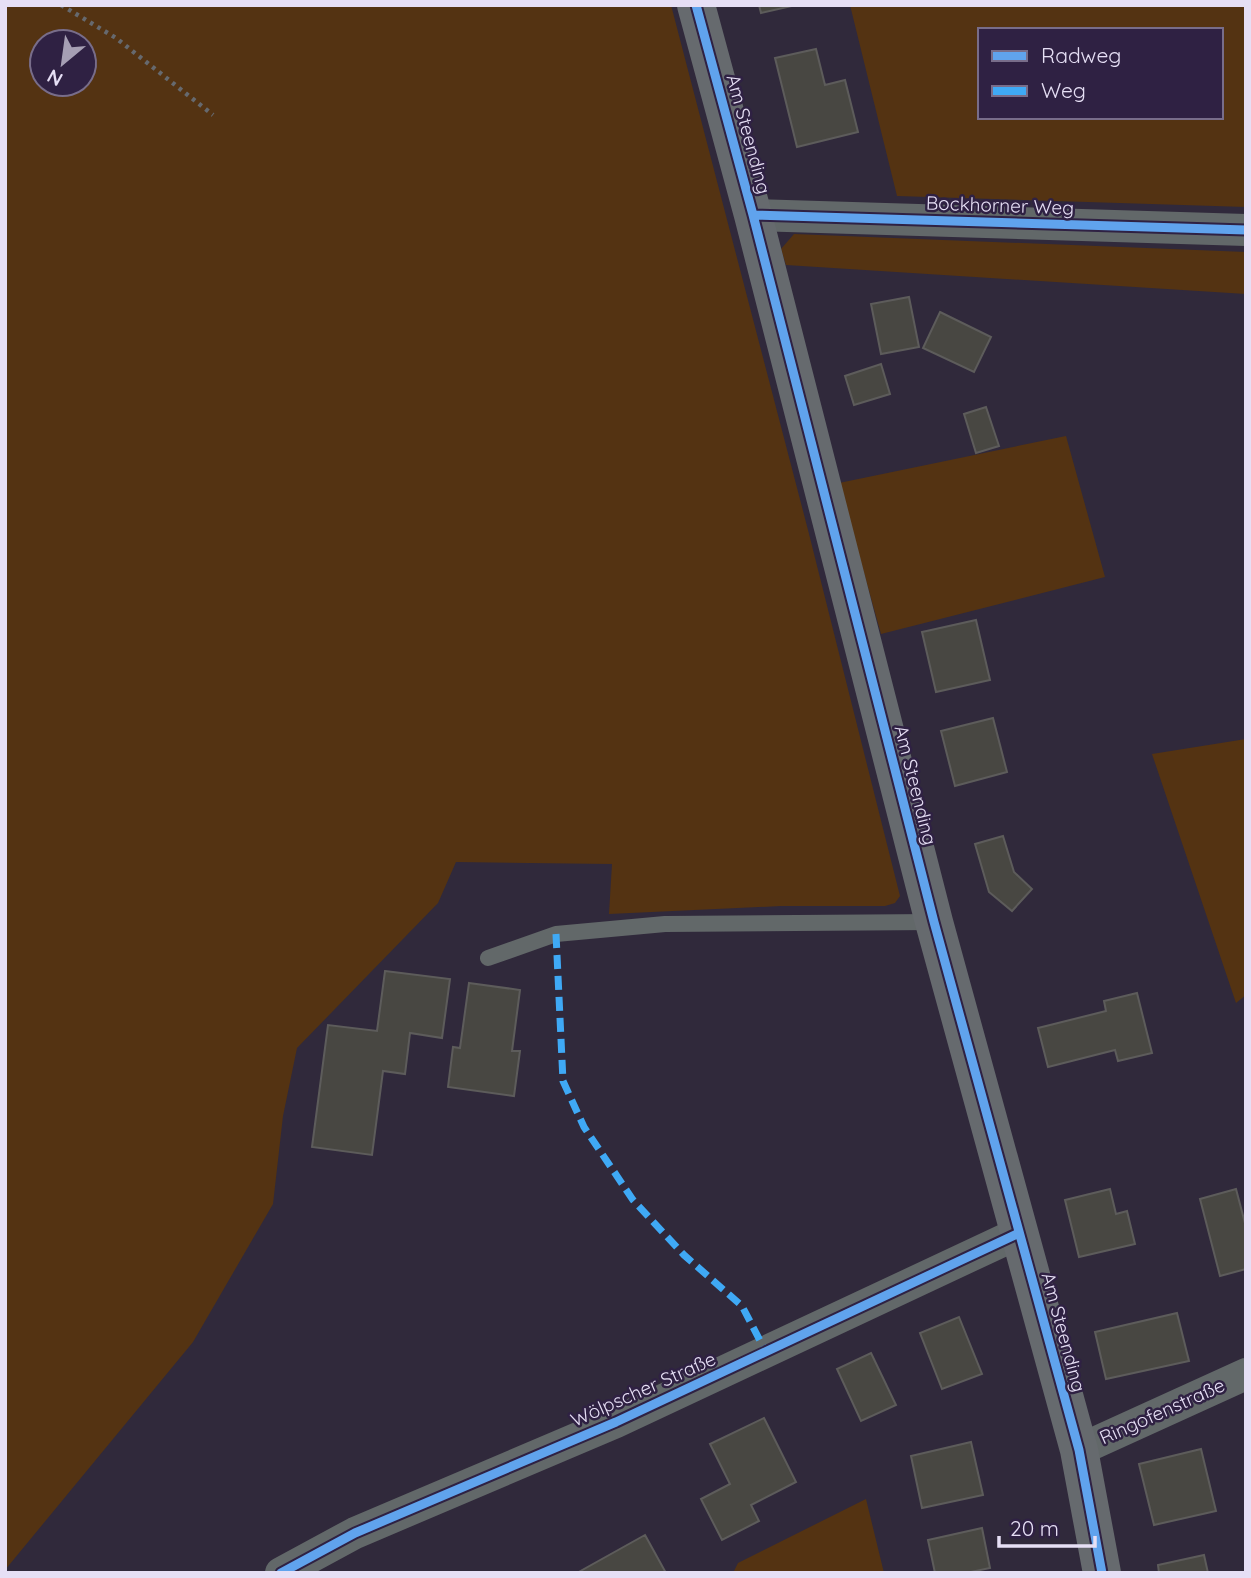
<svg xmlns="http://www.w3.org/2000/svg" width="1251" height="1578" viewBox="0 0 1251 1578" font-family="Quicksand,sans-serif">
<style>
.green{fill:#543312;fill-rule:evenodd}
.building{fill:#484742;stroke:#5d5c5b;stroke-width:2}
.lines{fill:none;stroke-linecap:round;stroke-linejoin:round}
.path{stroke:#66696e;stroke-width:4.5;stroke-dasharray:3.5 5;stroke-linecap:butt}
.lane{stroke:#626869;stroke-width:16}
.street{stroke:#626869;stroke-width:32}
.secondary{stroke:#666a6e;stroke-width:38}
.quiet{stroke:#3fa9f5;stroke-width:7;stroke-dasharray:14 7;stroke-linecap:butt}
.cycleway-casing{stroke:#2f2143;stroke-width:13}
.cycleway{stroke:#60a3ed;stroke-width:9}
.labels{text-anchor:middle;stroke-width:5;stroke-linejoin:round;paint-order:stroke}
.street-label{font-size:19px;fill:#e6dff5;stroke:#2f2143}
</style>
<rect width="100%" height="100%" fill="#30293b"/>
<path class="green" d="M5,5H671L808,530L900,896L895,903L885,906H781L609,914L612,864L456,862L438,903L297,1048L283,1116L273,1204L193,1342L5,1570ZM42,42H84V84H42Z
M850,5H1246V207L897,196ZM980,30H1221V117H980Z
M794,234L1246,252V294L786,265L781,249Z
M1066,436L1105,577L881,634L839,483Z
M1246,739V995L1236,1003L1152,754Z
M866,1499L884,1573H733L738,1563Z"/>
<path class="building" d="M759,5H796L761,13Z
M816,49L825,85L845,80L858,132L797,147L775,58Z
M909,297L919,347L881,354L871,304Z
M940,312L991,337L974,372L923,348Z
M881,364L890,394L854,405L845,376Z
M986,407L999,446L976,453L964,414Z
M976,620L990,680L936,692L922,632Z
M993,718L1007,772L955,786L941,731Z
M1003,836L1014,872L1032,889L1012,911L989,892L975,844Z
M385,971L450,979L442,1038L410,1033L405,1074L383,1071L372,1155L312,1147L328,1025L377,1031Z
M469,983L520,990L512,1051H520L514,1096L448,1087L453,1047L460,1048Z
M1137,993L1152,1053L1118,1061L1115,1050L1048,1067L1038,1028L1106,1011L1104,1001Z
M1110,1189L1116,1214L1127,1211L1135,1244L1079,1257L1065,1200Z
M1236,1189L1246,1227V1269L1220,1276L1200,1199Z
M1177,1313L1189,1361L1106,1379L1095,1332Z
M959,1317L982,1374L942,1389L920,1333Z
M871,1353L896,1405L861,1421L837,1369Z
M764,1418L796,1482L751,1505L759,1521L722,1540L701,1499L730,1484L710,1444Z
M971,1442L983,1495L922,1508L911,1456Z
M1201,1449L1216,1511L1154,1525L1139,1464Z
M982,1528L990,1568L966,1573H935L928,1540Z
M645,1535L666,1573H577Z
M1204,1555L1208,1573H1159L1158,1565Z"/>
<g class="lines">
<path class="path" d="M61,5L116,38L213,115"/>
<path class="lane" d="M488,958L556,934L665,924L934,922"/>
<path class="street" d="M753,215L1246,230
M1079,1450L1246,1374
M281,1573L355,1533L616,1422L1019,1233"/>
<path class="secondary" d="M696,5L753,215L934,922L1079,1450L1102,1573"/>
<path class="quiet" d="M556,934L563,1081L584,1127L633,1200L684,1255L742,1306L766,1352"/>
<g class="cycleway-casing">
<path id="cycleway" d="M696,5L753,215L934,922L1079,1450L1102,1573
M753,215L1246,230
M281,1573L355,1533L616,1422L1019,1233"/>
</g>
<use href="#cycleway" class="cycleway"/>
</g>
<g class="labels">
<g class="street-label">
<text transform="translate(749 134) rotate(75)" y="7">Am Steending</text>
<text transform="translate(1000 205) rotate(2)" y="7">Bockhorner Weg</text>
<text transform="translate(916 785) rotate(76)" y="7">Am Steending</text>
<text transform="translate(1064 1332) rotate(75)" y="7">Am Steending</text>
<text transform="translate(643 1389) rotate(-24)" y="7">Wölpscher Straße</text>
<text transform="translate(1162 1411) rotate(-24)" y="7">Ringofenstraße</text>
</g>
</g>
<rect width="1251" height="1578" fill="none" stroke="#e6dff5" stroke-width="14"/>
<rect x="978" y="28" width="245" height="91" fill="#2f2143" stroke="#786d8a" stroke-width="2"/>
<rect x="992" y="51" width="35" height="10" fill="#60a3ed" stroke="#786d8a" stroke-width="2"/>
<text x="1041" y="63" font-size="21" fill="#e6dff5">Radweg</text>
<rect x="992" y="86" width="35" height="10" fill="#3fa9f5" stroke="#786d8a" stroke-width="2"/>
<text x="1041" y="98" font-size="21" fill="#e6dff5">Weg</text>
<g transform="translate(63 63) rotate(209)"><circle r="33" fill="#2f2143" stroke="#786d8a" stroke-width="2"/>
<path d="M0-5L12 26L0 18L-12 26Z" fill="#a69fb4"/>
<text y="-10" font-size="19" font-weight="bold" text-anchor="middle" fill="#e6dff5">N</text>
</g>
<path d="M999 1536v10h96v-10" fill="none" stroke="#e6dff5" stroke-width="3.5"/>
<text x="1010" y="1536" font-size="21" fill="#e6dff5" stroke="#2f2143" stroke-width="5" paint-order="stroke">20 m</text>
</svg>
